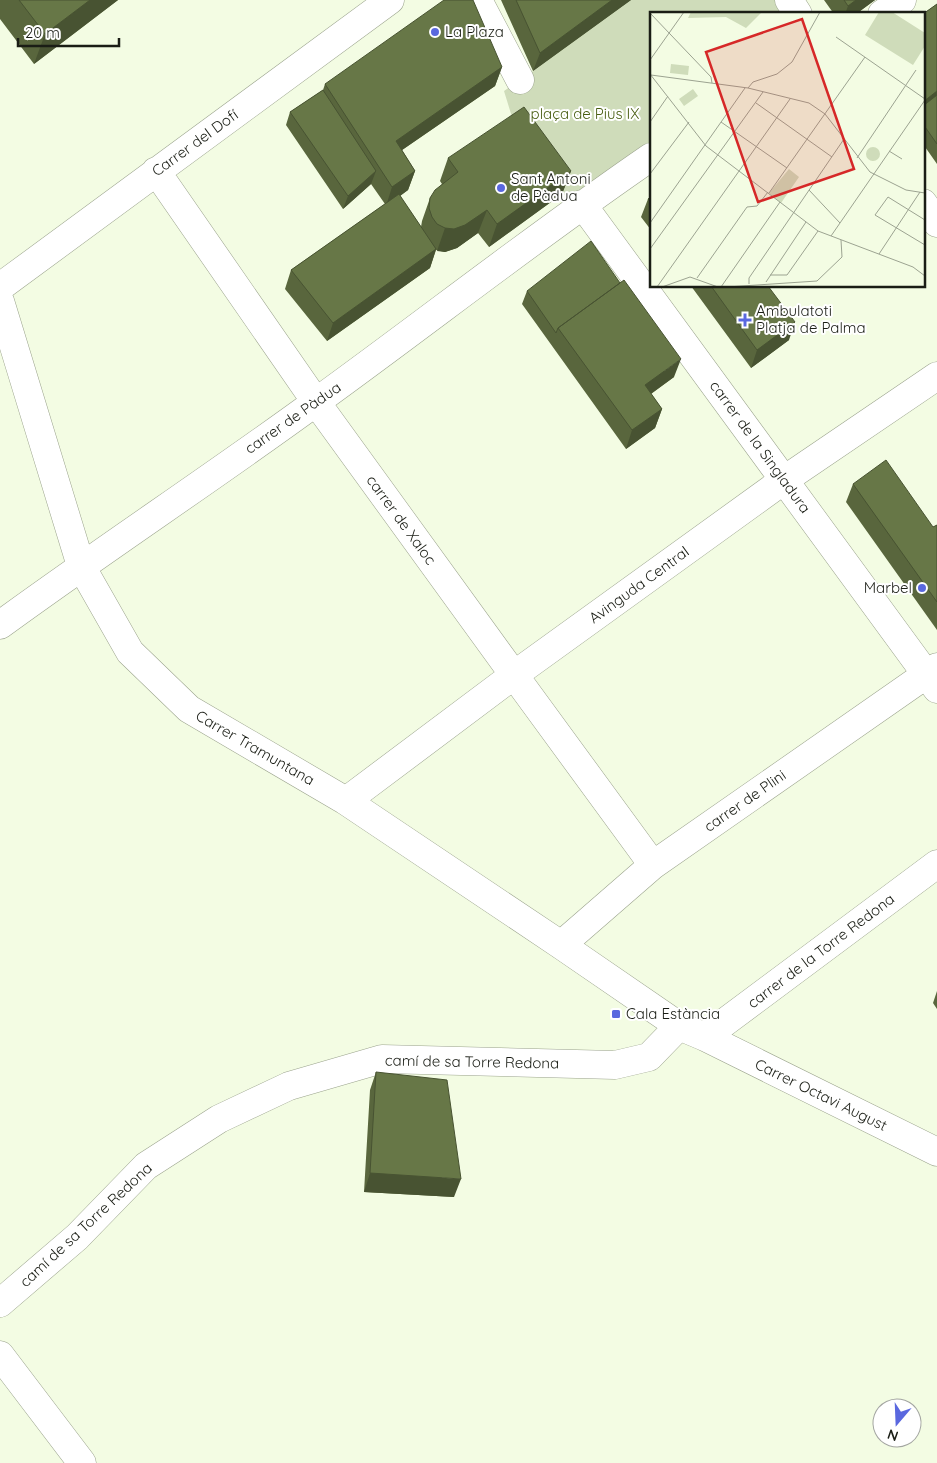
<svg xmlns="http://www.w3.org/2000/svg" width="937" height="1463" viewBox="0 0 937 1463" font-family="Quicksand,sans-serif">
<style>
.park{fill:#cfdcba}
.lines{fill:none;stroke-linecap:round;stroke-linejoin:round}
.minor-casing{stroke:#9ba38d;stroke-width:29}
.minor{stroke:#fff;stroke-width:28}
.wall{fill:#59663d}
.shaded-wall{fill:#485332}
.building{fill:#677747;stroke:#485332}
.poi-dot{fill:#5a68df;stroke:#fff;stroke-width:2}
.labels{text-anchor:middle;stroke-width:4;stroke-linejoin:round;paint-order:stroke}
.poi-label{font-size:15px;fill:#1a1d15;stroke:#fff;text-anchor:start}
.park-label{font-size:15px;fill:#485d11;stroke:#fff}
.street-label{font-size:15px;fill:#1a1d15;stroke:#fff}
.inset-road{fill:none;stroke:#9ca391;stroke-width:1}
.view{fill:#d62828;fill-opacity:0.15;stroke:#d62828;stroke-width:2.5}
.inset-edge{fill:none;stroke:#1a1d15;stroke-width:2.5}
</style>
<rect width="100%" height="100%" fill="#f3fce3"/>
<path class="park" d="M631,0H789L798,14H651V157L582,204L562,194L516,130L504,91L533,71Z"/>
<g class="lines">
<g class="minor-casing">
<path id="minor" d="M478,0L520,80
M789,0L798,14
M882,14L902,0
M156,171L316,402L514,675L653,865
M923,203L937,223
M582,204L937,689
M0,287L390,0
M0,301L81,566L130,652L189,709L346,801L561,945L679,1026L705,1037L937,1152
M0,625C104,549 212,478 316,402C428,321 537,235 651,157
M346,801L514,675L784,480L937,376
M561,945L653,865L937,667
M705,1037L937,864
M0,1303L77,1237L146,1166L219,1119L289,1086L382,1059L615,1065L649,1057L679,1026
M0,1355L82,1463"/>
</g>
<use href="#minor" class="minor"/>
</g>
<path class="wall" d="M0,0H118L34,64L0,19Z
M501,0H631L533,71Z
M824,0H875L856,14H834Z
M937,4V164L923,144V14Z
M502,67L495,86L402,150L415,171L408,190L400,196L421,227L422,221L430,198L442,184L440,181L448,158L571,171L562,194L489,247L478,233L457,248L445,252L436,250L430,268L327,341L285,289L291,270L385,204L371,184L343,209L286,125L290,112L323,90L325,84Z
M651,197V230L641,217L648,199Z
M691,286H768L789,340L751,368Z
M527,291L674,377L651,394L662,409L655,428L626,449L522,304Z
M853,484L933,527L937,525V630L846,502Z
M937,991V1009L933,1003Z
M376,1072L454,1197L364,1192L370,1090Z"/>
<path class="shaded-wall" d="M90,0H118L34,64L45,34Z
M612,0H631L533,71L540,53Z
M856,0H875L856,14H845L848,6Z
M502,67L495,86L389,159L396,141Z
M937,91V105L923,115V102Z
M376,171L371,184L343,209L348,196Z
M415,171L408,190L386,206L392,187Z
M571,171L562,194L489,247L497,224Z
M487,210L478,233L457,248L445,252L437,251L445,228Z
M436,249L430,268L327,341L333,323Z
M795,322L789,340L751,368L757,350Z
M681,359L674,377L638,403L645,385Z
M662,409L655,428L626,449L632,430Z
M370,1173L461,1179L454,1197L364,1192Z"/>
<path class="building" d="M19,0H90L45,34Z
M444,0H473L502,67L396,141L415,171L392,187L325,84Z
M516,0H612L540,53Z
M844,0H856L848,6Z
M937,4V91L923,102V14Z
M323,90L376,171L348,196L290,112Z
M937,95V144L923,124V106Z
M524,107L571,171L497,224L487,210L465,225L454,229L445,228L437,224L432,217L429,208L430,198L435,190L458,172L448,158Z
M399,194L436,249L333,323L291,270Z
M651,197V203L648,199Z
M591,241L620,283L558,328L556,333L527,291Z
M624,280L681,359L645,385L662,409L632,430L558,328Z
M711,286H768L795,322L757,350Z
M886,460L933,527L937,525V602L853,484Z
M376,1072L447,1080L461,1179L370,1173Z"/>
<g class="poi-dot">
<circle cx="435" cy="32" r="5"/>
<circle cx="501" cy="188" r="5"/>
<path d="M742.5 312.5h5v5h5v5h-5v5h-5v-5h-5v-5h5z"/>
<circle cx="922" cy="588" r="5"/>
<rect x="611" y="1009" width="10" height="10" rx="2.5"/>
</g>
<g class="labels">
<g class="poi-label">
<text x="445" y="37">La Plaza</text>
<text x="511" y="184">Sant Antoni<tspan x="511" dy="17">de Pàdua</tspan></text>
<text x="756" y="316">Ambulatoti<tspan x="756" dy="17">Platja de Palma</tspan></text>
<text x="912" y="593" text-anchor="end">Marbel</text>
<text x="626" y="1019">Cala Estància</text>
</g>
<g class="park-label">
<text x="585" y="119">plaça de Pius IX</text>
</g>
<g class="street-label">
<text transform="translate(195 143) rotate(-36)" y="5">Carrer del Dofí</text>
<text transform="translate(293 418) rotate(-35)" y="5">carrer de Pàdua</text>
<text transform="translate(760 447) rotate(54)" y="5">carrer de la Singladura</text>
<text transform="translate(401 520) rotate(54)" y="5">carrer de Xaloc</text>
<text transform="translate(639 585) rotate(-36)" y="5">Avinguda Central</text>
<text transform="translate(255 748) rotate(30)" y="5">Carrer Tramuntana</text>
<text transform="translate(745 801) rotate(-35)" y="5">carrer de Plini</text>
<text transform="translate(821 951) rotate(-37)" y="5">carrer de la Torre Redona</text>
<text transform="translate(472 1062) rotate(1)" y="5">camí de sa Torre Redona</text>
<text transform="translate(821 1095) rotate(26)" y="5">Carrer Octavi August</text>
<text transform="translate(86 1225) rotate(-43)" y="5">camí de sa Torre Redona</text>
</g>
</g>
<g transform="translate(650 12)">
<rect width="275" height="275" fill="#f3fce3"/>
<path d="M41,0H112L96,16L76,5L38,6Z" fill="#cfdcba"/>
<path d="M229,0H242L275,21V34L263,53L215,23ZM21,52L39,54L38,63L20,61ZM43,77L48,84L34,94L29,87ZM216 142a7 7 0 1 1 14 0a7 7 0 1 1-14 0ZM139,157L149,165L131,191L119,181Z" fill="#cfdcba"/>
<path class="inset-road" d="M0,1L61,65L62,71M186,25L275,87M0,48L34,0M0,62L56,134L168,219L263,255L275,264M1,63L98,76L159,91L175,102L220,160L256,178L275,181M98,76L103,70L127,62L142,50L170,0M106,91L182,145M0,110L18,84M71,110L137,156M239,139L252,147M207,146L266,58M0,162L39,110M159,178L190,211M119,181L215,45M275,208L238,185L225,203L275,233M0,211L95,76M181,224L275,88M0,237L113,80M229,242L270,180M120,263H137M137,263L168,219M47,266L97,195L107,194L118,180M116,270L156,210M99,272V266L194,127M7,275L140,87M12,275L40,265L68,275M71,275L130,190M77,275L167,269L192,245L191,228"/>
<path class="view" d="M152,7L204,157L108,190L56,40Z"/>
<rect width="275" height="275" class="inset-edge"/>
</g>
<g transform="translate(897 1423) rotate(199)"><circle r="24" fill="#ffffff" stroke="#a3a5a1"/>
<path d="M0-4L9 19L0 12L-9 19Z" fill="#5a68df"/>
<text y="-8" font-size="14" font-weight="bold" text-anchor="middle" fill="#1a1d15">N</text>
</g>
<path d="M18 38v8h101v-8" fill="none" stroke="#1a1d15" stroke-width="2.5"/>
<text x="25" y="38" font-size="15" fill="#1a1d15" stroke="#ffffff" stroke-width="4" paint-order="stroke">20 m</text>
</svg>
